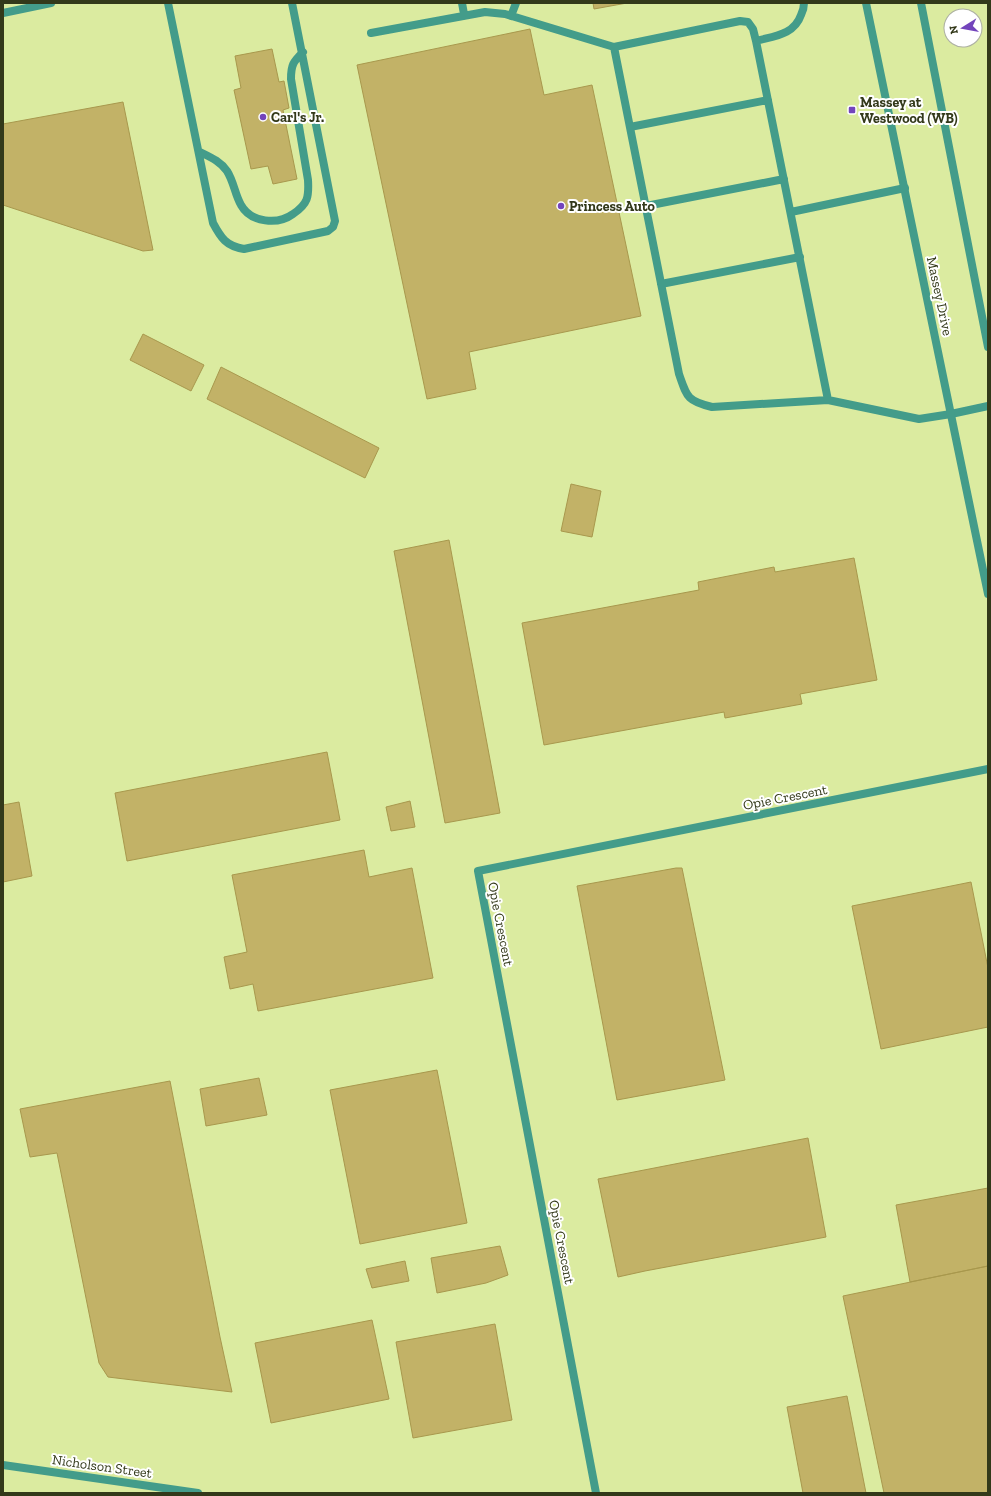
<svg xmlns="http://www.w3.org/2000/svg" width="991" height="1496" viewBox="0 0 991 1496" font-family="'Zilla Slab',serif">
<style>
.building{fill:#c2b267;stroke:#a8984d}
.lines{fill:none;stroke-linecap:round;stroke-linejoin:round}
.service{stroke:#439c8a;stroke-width:8}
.minor{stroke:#439c8a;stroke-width:8}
.tertiary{stroke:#439c8a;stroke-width:8}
.poi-dot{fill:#7344bc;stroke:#fff;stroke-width:1.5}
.labels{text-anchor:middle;stroke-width:4;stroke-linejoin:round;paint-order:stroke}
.poi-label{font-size:14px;font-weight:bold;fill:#33391a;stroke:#fff;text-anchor:start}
.street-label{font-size:14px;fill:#33391a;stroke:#fff}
</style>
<rect width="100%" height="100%" fill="#dbeba0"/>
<path class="building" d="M593,3H627L594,9Z
M530,29L544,95L592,85L641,316L469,352L476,389L427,399L357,65Z
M272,49L279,82L284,81L289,108L283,110L297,179L273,184L268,166L251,169L234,90L241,88L235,56Z
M123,102L153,250L143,251L3,205V124Z
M143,334L204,365L191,391L130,360Z
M221,367L379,448L365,478L207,399Z
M571,484L601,491L592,537L561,531Z
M449,540L500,813L445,823L394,551Z
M854,558L877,680L800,694L802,704L725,718L724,712L544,745L522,623L699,590L698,582L774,567L775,572Z
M327,752L340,820L127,861L115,793Z
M410,801L415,827L391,831L386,807Z
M19,802L32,876L3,882V805Z
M364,850L369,877L412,868L433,978L258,1011L253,984L230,989L224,957L247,952L232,875Z
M676,868H682L725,1080L617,1100L577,886Z
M971,882L988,968V1027L881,1049L852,906Z
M437,1070L467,1223L360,1244L330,1090Z
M259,1078L267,1115L206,1126L200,1089Z
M170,1081L220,1337L232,1392L108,1377L99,1363L57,1153L30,1157L20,1109Z
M808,1138L826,1237L645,1271L618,1277L598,1179Z
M988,1188V1266L910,1282L896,1205Z
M500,1246L508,1275L486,1283L437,1293L431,1258Z
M405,1261L409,1281L372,1288L366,1269Z
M988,1266V1493H884L843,1296Z
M372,1320L389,1399L271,1423L255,1343Z
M495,1324L512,1420L413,1438L396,1342Z
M847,1396L866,1493H803L787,1407Z"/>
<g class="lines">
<path class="service" d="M168,3L213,223C221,238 226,246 244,249L328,231L333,227L335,221L292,3
M462,3L464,14
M511,16L516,3
M371,33L485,12L505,14L614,47L740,21L748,22L753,29L756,41L828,400
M756,41C774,36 794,35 801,15C803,11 804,8 804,3
M614,47L679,374C687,397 687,401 712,407L828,400L919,419L951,414L988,406
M630,127L768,100
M200,152C210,157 220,161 227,171C234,182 235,195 241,205C251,223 278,225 293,214C308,204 309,197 308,180L291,79C291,65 293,62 303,52
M646,206L784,179
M791,212L905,188
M661,284L800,257"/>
<path class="minor" d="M3,1465L198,1493
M596,1493L478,871L988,769"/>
<path class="tertiary" d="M866,3L988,594
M921,3L988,347
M3,13L51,3"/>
</g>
<g class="poi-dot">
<rect x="848" y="106" width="8" height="8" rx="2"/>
<circle cx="263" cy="117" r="4"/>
<circle cx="561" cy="206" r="4"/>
</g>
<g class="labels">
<g class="poi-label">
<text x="860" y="107">Massey at<tspan x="860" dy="16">Westwood (WB)</tspan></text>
<text x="271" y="122">Carl's Jr.</text>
<text x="569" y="211">Princess Auto</text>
</g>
<g class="street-label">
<text transform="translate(940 296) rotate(78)" y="5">Massey Drive</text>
<text transform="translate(785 797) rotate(-11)" y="5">Opie Crescent</text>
<text transform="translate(501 924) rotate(79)" y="5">Opie Crescent</text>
<text transform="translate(562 1242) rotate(79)" y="5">Opie Crescent</text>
<text transform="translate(102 1466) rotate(8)" y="5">Nicholson Street</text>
</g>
</g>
<rect width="991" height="1496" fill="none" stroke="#33391a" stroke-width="8"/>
<g transform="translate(963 28) rotate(259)"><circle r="19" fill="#ffffff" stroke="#adb0a3"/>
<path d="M0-3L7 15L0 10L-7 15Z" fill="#7344bc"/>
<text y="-6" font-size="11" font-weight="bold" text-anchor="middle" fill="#33391a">N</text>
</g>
</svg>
